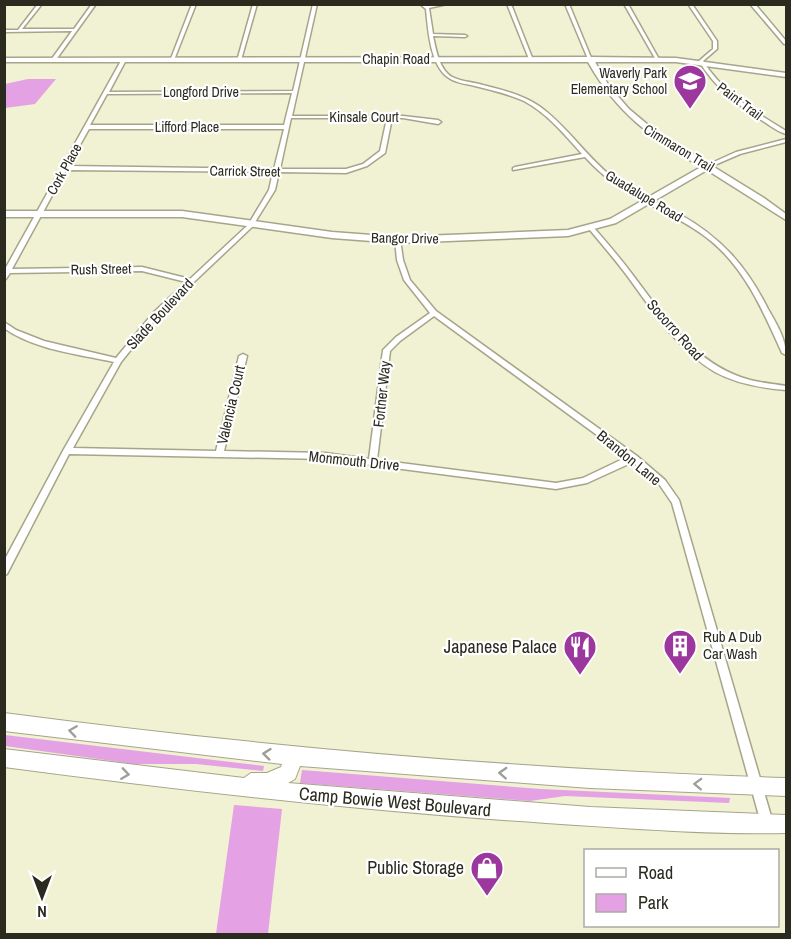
<svg xmlns="http://www.w3.org/2000/svg" width="791" height="939" viewBox="0 0 791 939" font-family="'Archivo Narrow',sans-serif">
<style>
.green{fill:#e4a1e3}
.lines{fill:none;stroke-linecap:round;stroke-linejoin:round}
.street-casing{stroke:#a6a58a;stroke-width:3}
.secondary-casing{stroke:#a6a58a;stroke-width:3}
.primary-casing{stroke:#a6a58a;stroke-width:2}
.street{fill:#fff;fill-rule:evenodd}
.secondary{fill:#fff;fill-rule:evenodd}
.primary{fill:#fff;fill-rule:evenodd}
.oneway{stroke:#9f9f9a}
.labels{text-anchor:middle;stroke-width:4.5;stroke-linejoin:round;paint-order:stroke}
.far-street-label{font-size:14px;fill:#2a2a1f;stroke:#fff}
.far-poi-label{font-size:14px;fill:#2a2a1f;stroke:#fff;text-anchor:end}
.street-label{font-size:15px;fill:#2a2a1f;stroke:#fff}
.poi-label{font-size:15px;fill:#2a2a1f;stroke:#fff;text-anchor:start}
.near-poi-label{font-size:18px;fill:#2a2a1f;stroke:#fff;text-anchor:end}
.near-street-label{font-size:18px;fill:#2a2a1f;stroke:#fff}
</style>
<rect width="100%" height="100%" fill="#f1f1d4"/>
<path class="green" d="M28,79H56L35,104L5,108V84Z
M5,735L264,766L263,771L196,764H134L5,746Z
M302,770L541,789L730,798L729,803L565,796L530,801L300,783Z
M234,805L282,809L268,934H216Z"/>
<g class="lines">
<g class="street-casing">
<path id="street" d="M38,4H42L22,29H74L92,4H96L55,61L51,60L72,31L4,32V30H18Z
M192,4H196L174,60L170,61Z
M253,4H257L241,60L237,61Z
M313,4H317L292,116H403L438,120L441,122L438,124L403,118H392L385,153L367,166L346,173L279,172L275,190L252,227L158,316L121,362L73,448L216,451L239,356L243,354L247,356L224,451L325,453L369,459L383,350L396,337L430,313L404,280L397,260L395,240L398,238L400,239L403,260L410,280L436,311L637,456L665,480L679,500L773,823L771,827L767,829L763,827L761,823L672,503L659,484L633,462L587,483L556,489L325,459L69,454L7,574L4,575V561L64,449L114,362C78,354 35,350 4,328V322L16,330L44,341L116,358L154,312L186,282L142,271L10,273L6,279L4,280V271L122,59L126,60L109,92L293,91ZM292,93L284,125H90L107,94ZM291,118H387L380,151L363,164L346,169H280ZM89,129H284L274,169L68,166ZM66,170L273,172L269,190L248,225L190,279L142,267L12,269ZM434,316L627,457L583,478L556,483L377,460L390,351L400,341Z
M420,4L427,6L447,4L429,8L433,34L465,35L467,36L465,37L433,36C436,50 439,69 452,77C460,81 471,82 479,84C499,89 521,94 539,106C566,125 585,155 611,176C632,192 656,202 679,214C721,237 747,267 768,309C776,323 786,339 786,355L782,353C764,313 746,270 711,241C682,217 646,206 615,184C604,176 594,167 585,157L513,170V168L515,167L582,154C565,135 547,113 524,101C508,94 492,90 475,86C467,84 456,83 449,78C430,66 428,29 426,9Z
M507,4H511L533,60L529,59Z
M565,4H569L592,60L588,59Z
M624,4H628L660,61L656,60Z
M688,4H692L717,41V49L703,61C723,93 755,112 786,131V134C779,132 772,127 766,123C739,106 715,88 699,61L713,49V41Z
M750,4H755L786,41V44H784Z
M786,139V142L740,154L710,167L705,166L736,152Z
M592,227L594,228C608,244 622,260 635,278C666,319 697,366 750,380C762,383 775,384 786,386V390C762,388 737,384 715,372C678,350 655,314 631,281C618,263 604,247 590,230L589,229Z"/>
</g>
<g class="secondary-casing">
<path id="secondary" d="M590,57L676,58L786,73V77L676,62H595L609,86L629,109L654,130L764,198L786,214V220L707,170L616,223L568,236L398,243L332,238L182,217H4V211H182L332,232L398,237L568,230L610,219L701,167C650,136 618,115 588,62H4V58Z"/>
</g>
<g class="primary-casing">
<path id="primary" d="M4,713C264,747 524,770 786,778V796L590,788L300,766L295,779L288,783L590,807L786,815V833C707,835 626,828 546,823C365,811 185,791 4,767V749L244,778L251,773H267L281,767L282,764L4,731Z"/>
</g>
<use href="#street" class="street"/>
<use href="#secondary" class="secondary"/>
<use href="#primary" class="primary"/>
</g>
<defs><path id="oneway-chevron" d="M-2-3.5L2.5 0L-2 3.5" fill="none" stroke-width="1.6" stroke-linecap="round" stroke-linejoin="round" transform="scale(1.5)"/></defs>
<g class="oneway">
<use href="#oneway-chevron" transform="translate(73 731) rotate(-172)"/>
<use href="#oneway-chevron" transform="translate(267 754) rotate(-174)"/>
<use href="#oneway-chevron" transform="translate(503 773) rotate(-177)"/>
<use href="#oneway-chevron" transform="translate(125 774) rotate(8)"/>
<use href="#oneway-chevron" transform="translate(698 784) rotate(-178)"/>
</g>
<defs>
<g id="school-pin" transform="scale(1.725)"><path d="M0 17L-7.5 6A9.5 9.5 0 1 1 7.5 6Z" fill="#9b379d" stroke="#fff"/><path d="M0-5L7-2L0 1L-7-2ZM-4 1L0 2.5L4 1V4Q0 6-4 4Z" fill="#fff"/></g>
<g id="building-pin" transform="scale(1.725)"><path d="M0 17L-7.5 6A9.5 9.5 0 1 1 7.5 6Z" fill="#9b379d" stroke="#fff"/><path d="M-4-6H4V6H1V3H-1V6H-4ZM-2.5-4.3h1.7v1.8h-1.7ZM.8-4.3h1.7v1.8H.8ZM-2.5-1h1.7V.8h-1.7ZM.8-1h1.7V.8H.8Z" fill="#fff"/></g>
<g id="restaurant-pin" transform="scale(1.725)"><path d="M0 17L-7.5 6A9.5 9.5 0 1 1 7.5 6Z" fill="#9b379d" stroke="#fff"/><path d="M-5-6h1v4h1v-4h1v4h1v-4h1v5L-1.5 .5V6h-2V.5L-5-1ZM5-6V6H3V1.5H1.5Q1.5-4 5-6Z" fill="#fff"/></g>
<g id="shop-pin" transform="scale(1.725)"><path d="M0 17L-7.5 6A9.5 9.5 0 1 1 7.5 6Z" fill="#9b379d" stroke="#fff"/><path d="M-5-2.5h2.3a2.7 3.5 0 0 1 5.4 0H5L5.5 6h-11ZM-1.5-2.5h3a1.5 2.3 0 0 0-3 0Z" fill="#fff"/></g>
</defs>
<g fill-rule="evenodd">
<use href="#school-pin" x="690" y="81"/>
<use href="#building-pin" x="680" y="646"/>
<use href="#restaurant-pin" x="580" y="647"/>
<use href="#shop-pin" x="487" y="868"/>
</g>
<g class="labels">
<g class="far-street-label">
<text x="396" y="64">Chapin Road</text>
<text x="201" y="97">Longford Drive</text>
<text transform="translate(740 101) rotate(37)" y="5">Paint Trail</text>
<text x="364" y="122">Kinsale Court</text>
<text x="187" y="132">Lifford Place</text>
<text transform="translate(679 148) rotate(31)" y="5">Cimmaron Trail</text>
<text transform="translate(64 169) rotate(-61)" y="5">Cork Place</text>
<text transform="translate(245 171) rotate(1)" y="5">Carrick Street</text>
<text transform="translate(644 196) rotate(31)" y="5">Guadalupe Road</text>
<text transform="translate(405 238) rotate(1)" y="5">Bangor Drive</text>
<text transform="translate(101 269) rotate(-1)" y="5">Rush Street</text>
</g>
<g class="far-poi-label">
<text x="667" y="78">Waverly Park<tspan x="667" dy="16">Elementary School</tspan></text>
</g>
<g class="street-label">
<text transform="translate(160 314) rotate(-47)" y="5">Slade Boulevard</text>
<text transform="translate(675 330) rotate(48)" y="5">Socorro Road</text>
<text transform="translate(382 394) rotate(-84)" y="5">Fortner Way</text>
<text transform="translate(231 405) rotate(-77)" y="5">Valencia Court</text>
<text transform="translate(629 458) rotate(39)" y="5">Brandon Lane</text>
<text transform="translate(354 461) rotate(6)" y="5">Monmouth Drive</text>
</g>
<g class="poi-label">
<text x="703" y="642">Rub A Dub<tspan x="703" dy="17">Car Wash</tspan></text>
</g>
<g class="near-poi-label">
<text x="557" y="653">Japanese Palace</text>
<text x="464" y="874">Public Storage</text>
</g>
<g class="near-street-label">
<text transform="translate(395 802) rotate(5)" y="6">Camp Bowie West Boulevard</text>
</g>
</g>
<rect width="791" height="939" fill="none" stroke="#2a2a1f" stroke-width="12"/>
<rect x="584" y="849" width="195" height="78" fill="#ffffff" stroke="#aaaaa5" stroke-width="1.5"/>
<rect x="596" y="868" width="30" height="9" fill="#ffffff" stroke="#aaaaa5" stroke-width="1.5"/>
<text x="638" y="879" font-size="18" fill="#2a2a1f">Road</text>
<rect x="596" y="894" width="30" height="18" fill="#e4a1e3" stroke="#aaaaa5" stroke-width="1.5"/>
<text x="638" y="909" font-size="18" fill="#2a2a1f">Park</text>
<g transform="translate(42 897) rotate(180)" stroke="#ffffff" stroke-width="4.5" paint-order="stroke">
<path d="M0-4.5L10 22L0 15L-10 22Z" fill="#2a2a1f"/>
<text y="-9" font-size="16" font-weight="bold" text-anchor="middle" fill="#2a2a1f">N</text>
</g>
</svg>
